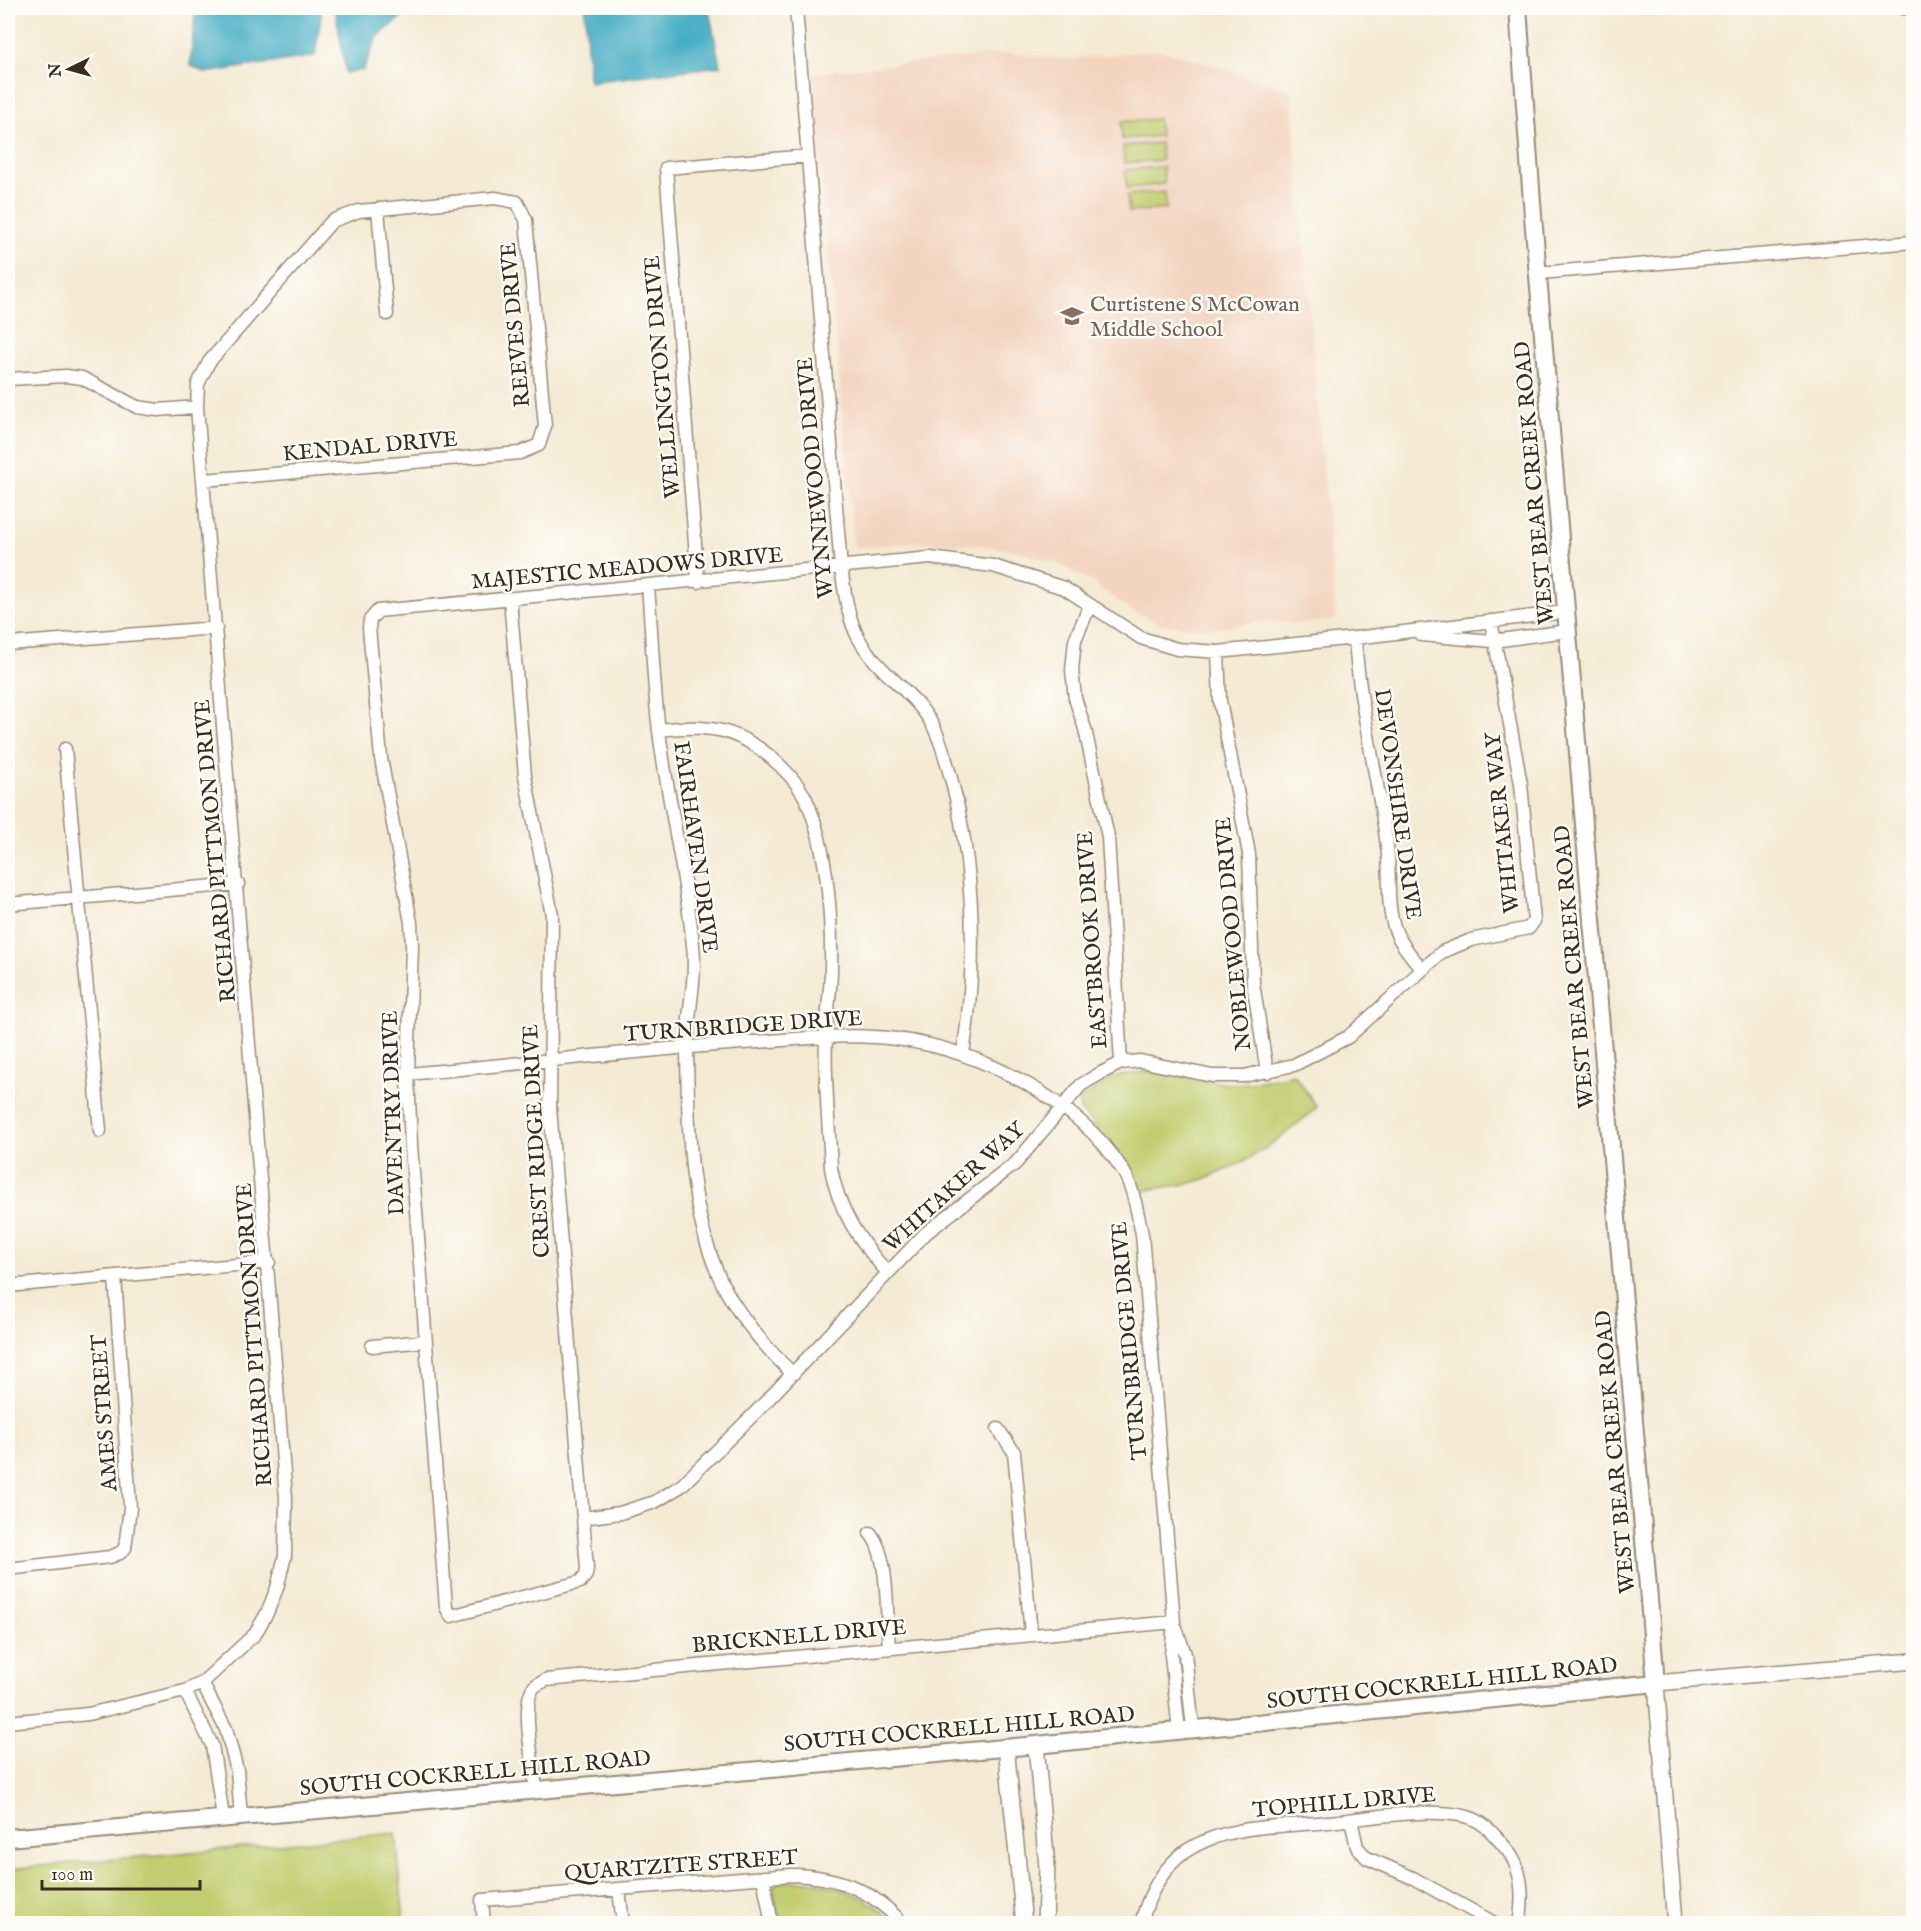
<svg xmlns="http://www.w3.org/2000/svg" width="1921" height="1931" viewBox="0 0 1921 1931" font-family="'IM FELL English',serif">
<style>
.built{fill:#f3d4bf}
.green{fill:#c1ce6f;stroke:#7e7c46;stroke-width:1.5}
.water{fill:#45adc4;stroke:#406c71;stroke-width:1.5}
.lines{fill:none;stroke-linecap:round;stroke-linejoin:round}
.minor-casing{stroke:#988a78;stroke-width:15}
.tertiary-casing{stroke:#988a78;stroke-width:18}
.secondary-casing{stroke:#988a78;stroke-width:20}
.minor{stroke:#fff;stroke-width:12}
.tertiary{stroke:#fff;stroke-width:15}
.secondary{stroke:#fff;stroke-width:16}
.labels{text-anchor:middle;stroke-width:5;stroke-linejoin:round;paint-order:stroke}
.education-label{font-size:22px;fill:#785e54;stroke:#fdfcf7;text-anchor:start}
.street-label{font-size:22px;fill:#3b2a1e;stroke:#fdfcf7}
</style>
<rect width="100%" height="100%" fill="#fdfcf7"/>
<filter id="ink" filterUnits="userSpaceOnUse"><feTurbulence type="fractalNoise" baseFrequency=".0167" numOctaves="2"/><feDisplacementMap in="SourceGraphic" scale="12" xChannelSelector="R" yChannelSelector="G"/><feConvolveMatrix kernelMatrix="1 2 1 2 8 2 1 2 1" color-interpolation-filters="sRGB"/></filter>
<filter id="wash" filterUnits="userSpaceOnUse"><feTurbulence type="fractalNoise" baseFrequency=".008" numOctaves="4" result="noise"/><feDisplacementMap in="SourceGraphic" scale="24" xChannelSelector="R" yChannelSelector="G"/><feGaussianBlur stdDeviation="1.35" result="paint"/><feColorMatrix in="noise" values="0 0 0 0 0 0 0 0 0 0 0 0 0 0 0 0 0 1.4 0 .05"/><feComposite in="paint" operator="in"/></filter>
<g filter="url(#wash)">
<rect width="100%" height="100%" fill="#f4ead3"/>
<path class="built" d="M1160,50L1195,59L1291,91L1336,620L1293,624L1269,621L1205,629L1160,624L1130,610L1089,580L1056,563L1017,551L978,545L914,542L854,548L813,73L1006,53L1068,59Z"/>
<path class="green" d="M1158,119L1160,136L1122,139L1121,122Z
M1160,143L1162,160L1124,163L1123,146Z
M1163,167L1164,184L1127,188L1125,170Z
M1165,192L1166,209L1129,212L1127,195Z
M1147,1071L1228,1084L1251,1083L1294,1074L1317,1107C1280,1140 1248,1164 1201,1180C1183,1186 1161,1187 1142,1191C1126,1159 1105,1136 1080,1110V1100L1113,1077Z
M396,1833L404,1923H8V1869Z
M812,1881C844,1888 872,1898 894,1923H779L773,1886L780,1882Z"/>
<path class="water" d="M196,8H322L315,56L205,73L190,65Z
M335,8H413L377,37L363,70L346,73Z
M585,8C627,7 668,12 709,10L720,66L589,82Z"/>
</g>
<g filter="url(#ink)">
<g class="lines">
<g class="minor-casing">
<path id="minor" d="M796,8L841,568C845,592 847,617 859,639C877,672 915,692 933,726C942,742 947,764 952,782C975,871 977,964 963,1054
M1902,8L1914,9
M378,209L387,314
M1539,273L1914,242
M8,379L66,376L82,378L137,407L158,410L197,407
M698,582L666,168L808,156
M648,586C652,634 653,683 659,731C668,803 686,873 693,945C697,980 687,1014 687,1049C688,1127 688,1213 723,1285C740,1318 766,1348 793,1374
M510,599L525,776L552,915L550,1107L587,1568L586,1575L580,1582L451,1616L446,1607L411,1145L408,1074L412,946L411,923L381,758L369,628L370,620L378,611L930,558L993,566L1064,588L1141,638L1177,649L1218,652L1355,638L1565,612
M1090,605L1075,640L1072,670L1075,698L1085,729L1108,837L1121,1063
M1421,635L1493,641L1567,631
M1355,638C1359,706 1378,777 1387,846C1391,873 1385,906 1396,932C1401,945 1413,958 1422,969
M8,644L216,628
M1218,652L1220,701L1249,854L1253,983L1267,1072
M659,730C685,727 715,725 739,737C766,749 799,779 809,806C829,857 832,919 831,973C830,994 827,1015 826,1036C824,1080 829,1124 831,1168C838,1210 860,1242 888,1273
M65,749L100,1131
M8,904L238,884
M408,1074C519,1064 631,1051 742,1043C793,1040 845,1032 896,1039C977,1049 1077,1099 1122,1169C1134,1188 1137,1212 1142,1234L1174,1622L1171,1655L1179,1731
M8,1286L269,1262
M372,1346L425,1341
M998,1429L1014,1452L1031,1634
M583,1518L620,1513L655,1502L681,1486L757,1411L926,1233L1016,1163L1081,1085L1101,1073L1121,1063L1140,1061L1212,1076H1244L1294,1065L1348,1037L1442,952L1471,940L1529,928L1534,921L1521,784L1491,621
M870,1533C890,1556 886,1616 889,1648
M8,1569L110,1557L120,1553L125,1548L130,1508L115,1276
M1176,1628L1185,1654L1193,1729
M202,1683L226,1729L237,1770L241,1816
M185,1691L212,1745L223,1817
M8,1722L88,1714L185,1691L202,1683L255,1634L267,1613L277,1588L285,1556L286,1498L197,407L198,384L209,362L332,221L359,211L495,198L517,202L526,220L545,426L539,445L520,453L204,480
M536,1789C534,1768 520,1702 534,1687C537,1684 543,1682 546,1680L1174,1622
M1351,1820L1357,1847L1367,1858L1413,1878L1496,1924
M763,1877L772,1924
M619,1890L623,1924
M484,1924L482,1900L791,1875C838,1876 871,1889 903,1924
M1141,1924C1148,1895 1161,1869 1186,1851C1226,1824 1281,1827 1328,1822C1365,1819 1451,1802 1481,1823C1490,1829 1497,1838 1504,1846C1523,1867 1524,1897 1519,1924"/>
</g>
<g class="tertiary-casing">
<path id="tertiary" d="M1036,1745L1047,1867L1045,1924
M1006,1746L1024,1924
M1675,1924L1656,1683L1914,1661"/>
</g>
<g class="secondary-casing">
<path id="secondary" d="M8,1838L1036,1745L1656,1683L1533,216L1518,8"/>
</g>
<use href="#minor" class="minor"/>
<use href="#tertiary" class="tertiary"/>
<use href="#secondary" class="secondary"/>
</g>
</g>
<defs>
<g id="school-bare" transform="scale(1.8)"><path d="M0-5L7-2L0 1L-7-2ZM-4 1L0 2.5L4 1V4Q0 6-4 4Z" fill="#8d6e63" stroke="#fdfcf7" stroke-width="2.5" paint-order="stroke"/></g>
</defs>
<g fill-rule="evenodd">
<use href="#school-bare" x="1072" y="316"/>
</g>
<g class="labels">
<g class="education-label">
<text x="1090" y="311">Curtistene S McCowan<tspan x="1090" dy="25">Middle School</tspan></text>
</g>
<g class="street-label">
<text transform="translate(514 325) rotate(-95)" y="8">REEVES DRIVE</text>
<text transform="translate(661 377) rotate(-95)" y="8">WELLINGTON DRIVE</text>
<text transform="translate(370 445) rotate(-5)" y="8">KENDAL DRIVE</text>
<text transform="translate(814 478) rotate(-95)" y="8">WYNNEWOOD DRIVE</text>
<text transform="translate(1533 483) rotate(-95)" y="8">WEST BEAR CREEK ROAD</text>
<text transform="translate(627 567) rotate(-5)" y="8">MAJESTIC MEADOWS DRIVE</text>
<text transform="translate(1399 804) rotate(82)" y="8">DEVONSHIRE DRIVE</text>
<text transform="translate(1501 823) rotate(-96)" y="8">WHITAKER WAY</text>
<text transform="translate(697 847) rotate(82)" y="8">FAIRHAVEN DRIVE</text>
<text transform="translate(214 851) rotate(-95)" y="8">RICHARD PITTMON DRIVE</text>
<text transform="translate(1232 934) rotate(-95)" y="8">NOBLEWOOD DRIVE</text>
<text transform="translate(1091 940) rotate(-94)" y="8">EASTBROOK DRIVE</text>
<text transform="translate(1573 967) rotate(-95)" y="8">WEST BEAR CREEK ROAD</text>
<text transform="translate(743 1025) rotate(-4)" y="8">TURNBRIDGE DRIVE</text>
<text transform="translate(392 1113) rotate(-92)" y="8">DAVENTRY DRIVE</text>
<text transform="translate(535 1141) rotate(-93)" y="8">CREST RIDGE DRIVE</text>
<text transform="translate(953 1186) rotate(-42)" y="8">WHITAKER WAY</text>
<text transform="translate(253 1335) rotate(-94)" y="8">RICHARD PITTMON DRIVE</text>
<text transform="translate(1128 1341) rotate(-95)" y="8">TURNBRIDGE DRIVE</text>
<text transform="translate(103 1413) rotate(-94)" y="8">AMES STREET</text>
<text transform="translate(1614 1452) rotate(-95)" y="8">WEST BEAR CREEK ROAD</text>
<text transform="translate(799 1635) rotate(-5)" y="8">BRICKNELL DRIVE</text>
<text transform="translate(1442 1682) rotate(-6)" y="8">SOUTH COCKRELL HILL ROAD</text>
<text transform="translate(959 1728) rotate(-5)" y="8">SOUTH COCKRELL HILL ROAD</text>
<text transform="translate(475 1772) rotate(-5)" y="8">SOUTH COCKRELL HILL ROAD</text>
<text transform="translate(1344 1801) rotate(-5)" y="8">TOPHILL DRIVE</text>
<text transform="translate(681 1864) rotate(-4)" y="8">QUARTZITE STREET</text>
</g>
</g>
<rect width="1921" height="1931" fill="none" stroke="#fdfcf7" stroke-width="30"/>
<g transform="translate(69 69) rotate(265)" stroke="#fdfcf7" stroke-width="4.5" paint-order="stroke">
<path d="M0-4.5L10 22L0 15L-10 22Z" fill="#3b2a1e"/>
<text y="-9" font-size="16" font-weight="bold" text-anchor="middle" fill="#3b2a1e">N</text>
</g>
<path d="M42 1880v9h158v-9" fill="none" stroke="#3b2a1e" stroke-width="3"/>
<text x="51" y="1880" font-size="18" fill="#3b2a1e" stroke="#fdfcf7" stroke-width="4.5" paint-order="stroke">100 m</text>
</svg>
